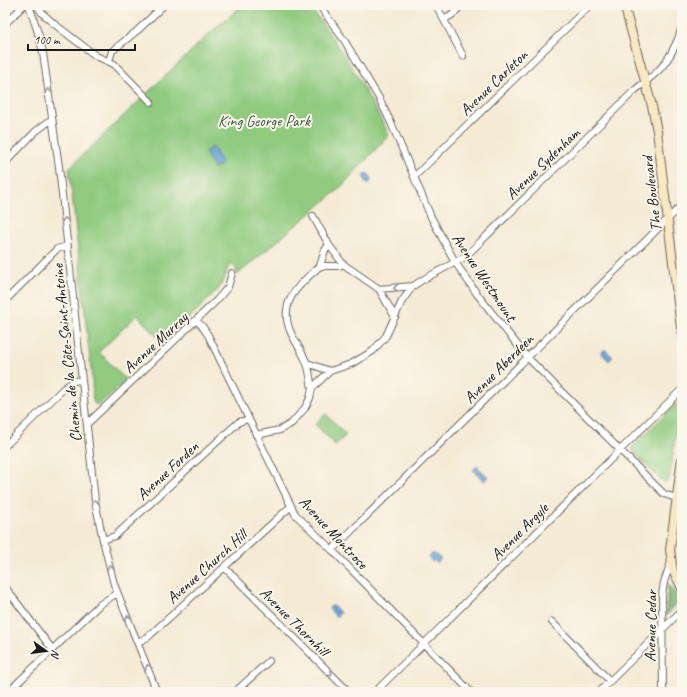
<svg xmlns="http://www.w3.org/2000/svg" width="687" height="697" viewBox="0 0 687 697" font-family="Caveat,sans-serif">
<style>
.green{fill:#8fca7f;stroke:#56734e}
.forest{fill:#73ae6e;stroke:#486545}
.water{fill:#6ea4dc;stroke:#45607c}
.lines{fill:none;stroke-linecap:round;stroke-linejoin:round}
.minor-casing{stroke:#68645d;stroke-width:8}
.secondary-casing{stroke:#68645d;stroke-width:10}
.minor{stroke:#fff;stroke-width:6}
.secondary{stroke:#fae7c3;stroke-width:8}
.oneway{stroke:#999}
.labels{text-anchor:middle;stroke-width:4;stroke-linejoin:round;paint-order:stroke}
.street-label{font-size:16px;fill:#1c1c1c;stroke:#fbf7ec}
.park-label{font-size:16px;fill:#44593f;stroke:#fbf7ec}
</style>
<rect width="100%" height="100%" fill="#fbf7ec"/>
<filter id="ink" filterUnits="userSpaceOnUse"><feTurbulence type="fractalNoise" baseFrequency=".025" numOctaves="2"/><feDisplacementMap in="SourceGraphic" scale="8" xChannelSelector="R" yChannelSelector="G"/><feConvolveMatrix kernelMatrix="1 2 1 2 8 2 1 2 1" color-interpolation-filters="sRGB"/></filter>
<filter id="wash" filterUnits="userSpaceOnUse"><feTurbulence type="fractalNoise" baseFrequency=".012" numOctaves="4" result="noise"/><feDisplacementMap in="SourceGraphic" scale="16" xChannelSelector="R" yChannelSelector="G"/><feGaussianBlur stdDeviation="0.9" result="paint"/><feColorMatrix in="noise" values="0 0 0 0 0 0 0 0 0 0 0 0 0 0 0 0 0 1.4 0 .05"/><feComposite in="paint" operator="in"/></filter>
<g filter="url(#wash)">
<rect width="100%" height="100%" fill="#f5ebd5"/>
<path class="green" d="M243,5H308C341,45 365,89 389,135L338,190L237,275L236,267L232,265L228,267L224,280L217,291L163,343L137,315L99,352L126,380L97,406L93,402L92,378L69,168L211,32Z
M677,403L679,404V411L670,476L668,481L665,482L660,479L636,455L632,449L634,445Z
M326,414L346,435L335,445L315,424Z"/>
<path class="forest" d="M668,583L681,600L666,616Z"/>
<path class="water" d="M213,147L222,164L214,168L205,152Z
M366,173L370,175L371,179L370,183H366L365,179L363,176L364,174Z
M605,349L613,357L609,361L601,353Z
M477,466L488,477L484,481L473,470Z
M433,553L441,559L437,563L434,560L432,562L428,558Z
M333,605L340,613L336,617L329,608Z"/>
</g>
<g filter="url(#ink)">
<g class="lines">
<g class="minor-casing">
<path id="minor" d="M29,5L40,39L43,53L59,167L95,501L103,540L114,584L157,692
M34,5L38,7L42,13L53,23L96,56L114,64L151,102
M319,5L344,40L379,98L392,125L431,217L455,262L477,294L527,357L664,494L676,498
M436,5L463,56
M445,19L452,15L462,5
M5,24L24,5
M109,61L112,51L138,30L164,5
M5,163L35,132L52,119
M414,177L590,5
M313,216L329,245L343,264
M320,266L325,250L329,245
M379,289L395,317
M5,301L57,249L68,246
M196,320L202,326L208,335L295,514L332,550L471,692
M307,363L330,371
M312,388C310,380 310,371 307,364C303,353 296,343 291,333C277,302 299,285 320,266H339L343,264L379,289L413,286
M87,424L217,300L228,287L232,273
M256,435L280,430L292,423L305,408L310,398L312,388L330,371L351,364L373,351L386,336L402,301L413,286L424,279L465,257L634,91C642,84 651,78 658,71C669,60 678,42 682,27
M5,446L63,389L74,381L81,380
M103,540L115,536L231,429L239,422L248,419
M332,550L682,205
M224,567L349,692
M5,587L52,649
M552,622L610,681
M138,642L148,637L290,507
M8,692L99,605L117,593
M235,692L269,661
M375,692L682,389
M599,692L682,610
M663,692L662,596L664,582L671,562"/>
</g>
<g class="secondary-casing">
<path id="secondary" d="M624,5L652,106L657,131L682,336
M682,457L670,550L673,571L682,588"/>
</g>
<use href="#minor" class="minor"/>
<use href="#secondary" class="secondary"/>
</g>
<defs><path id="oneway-chevron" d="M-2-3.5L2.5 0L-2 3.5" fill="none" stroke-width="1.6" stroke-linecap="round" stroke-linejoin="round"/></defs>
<g class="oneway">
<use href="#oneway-chevron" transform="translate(48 91) rotate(-98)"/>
<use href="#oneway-chevron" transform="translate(65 220) rotate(-96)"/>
<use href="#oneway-chevron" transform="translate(396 288) rotate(175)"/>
<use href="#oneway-chevron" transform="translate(95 502) rotate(-99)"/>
<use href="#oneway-chevron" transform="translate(110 567) rotate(-104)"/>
<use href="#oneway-chevron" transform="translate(128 618) rotate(-112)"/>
<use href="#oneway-chevron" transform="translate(148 667) rotate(-111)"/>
<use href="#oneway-chevron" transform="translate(330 674) rotate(45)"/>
</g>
</g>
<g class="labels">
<g class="street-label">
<text transform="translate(493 82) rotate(-44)" y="6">Avenue Carleton</text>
<text transform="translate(542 163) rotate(-44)" y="6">Avenue Sydenham</text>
<text transform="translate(651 194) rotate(-97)" y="6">The Boulevard</text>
<text transform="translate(485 277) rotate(56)" y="6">Avenue Westmount</text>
<text transform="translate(155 342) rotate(-43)" y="6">Avenue Murray</text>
<text transform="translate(66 353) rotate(-96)" y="6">Chemin de la Côte-Saint-Antoine</text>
<text transform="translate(498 368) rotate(-45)" y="6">Avenue Aberdeen</text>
<text transform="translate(167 470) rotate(-43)" y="6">Avenue Forden</text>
<text transform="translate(519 531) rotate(-45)" y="6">Avenue Argyle</text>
<text transform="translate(334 532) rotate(47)" y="6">Avenue Montrose</text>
<text transform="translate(206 566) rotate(-42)" y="6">Avenue Church Hill</text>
<text transform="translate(295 621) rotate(45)" y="6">Avenue Thornhill</text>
<text transform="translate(650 626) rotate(-89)" y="6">Avenue Cedar</text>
</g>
<g class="park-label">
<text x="264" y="126">King George Park</text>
</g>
</g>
<rect width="687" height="697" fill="none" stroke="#fbf7ec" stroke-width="20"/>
<g transform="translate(46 651) rotate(104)" stroke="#fbf7ec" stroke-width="3" paint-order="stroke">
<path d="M0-3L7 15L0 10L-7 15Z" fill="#1c1c1c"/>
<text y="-6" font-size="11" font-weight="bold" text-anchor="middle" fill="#1c1c1c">N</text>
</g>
<path d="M28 44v6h107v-6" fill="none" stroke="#1c1c1c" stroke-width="2"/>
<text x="34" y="44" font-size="12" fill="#1c1c1c" stroke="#fbf7ec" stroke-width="3" paint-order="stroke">100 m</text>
</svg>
